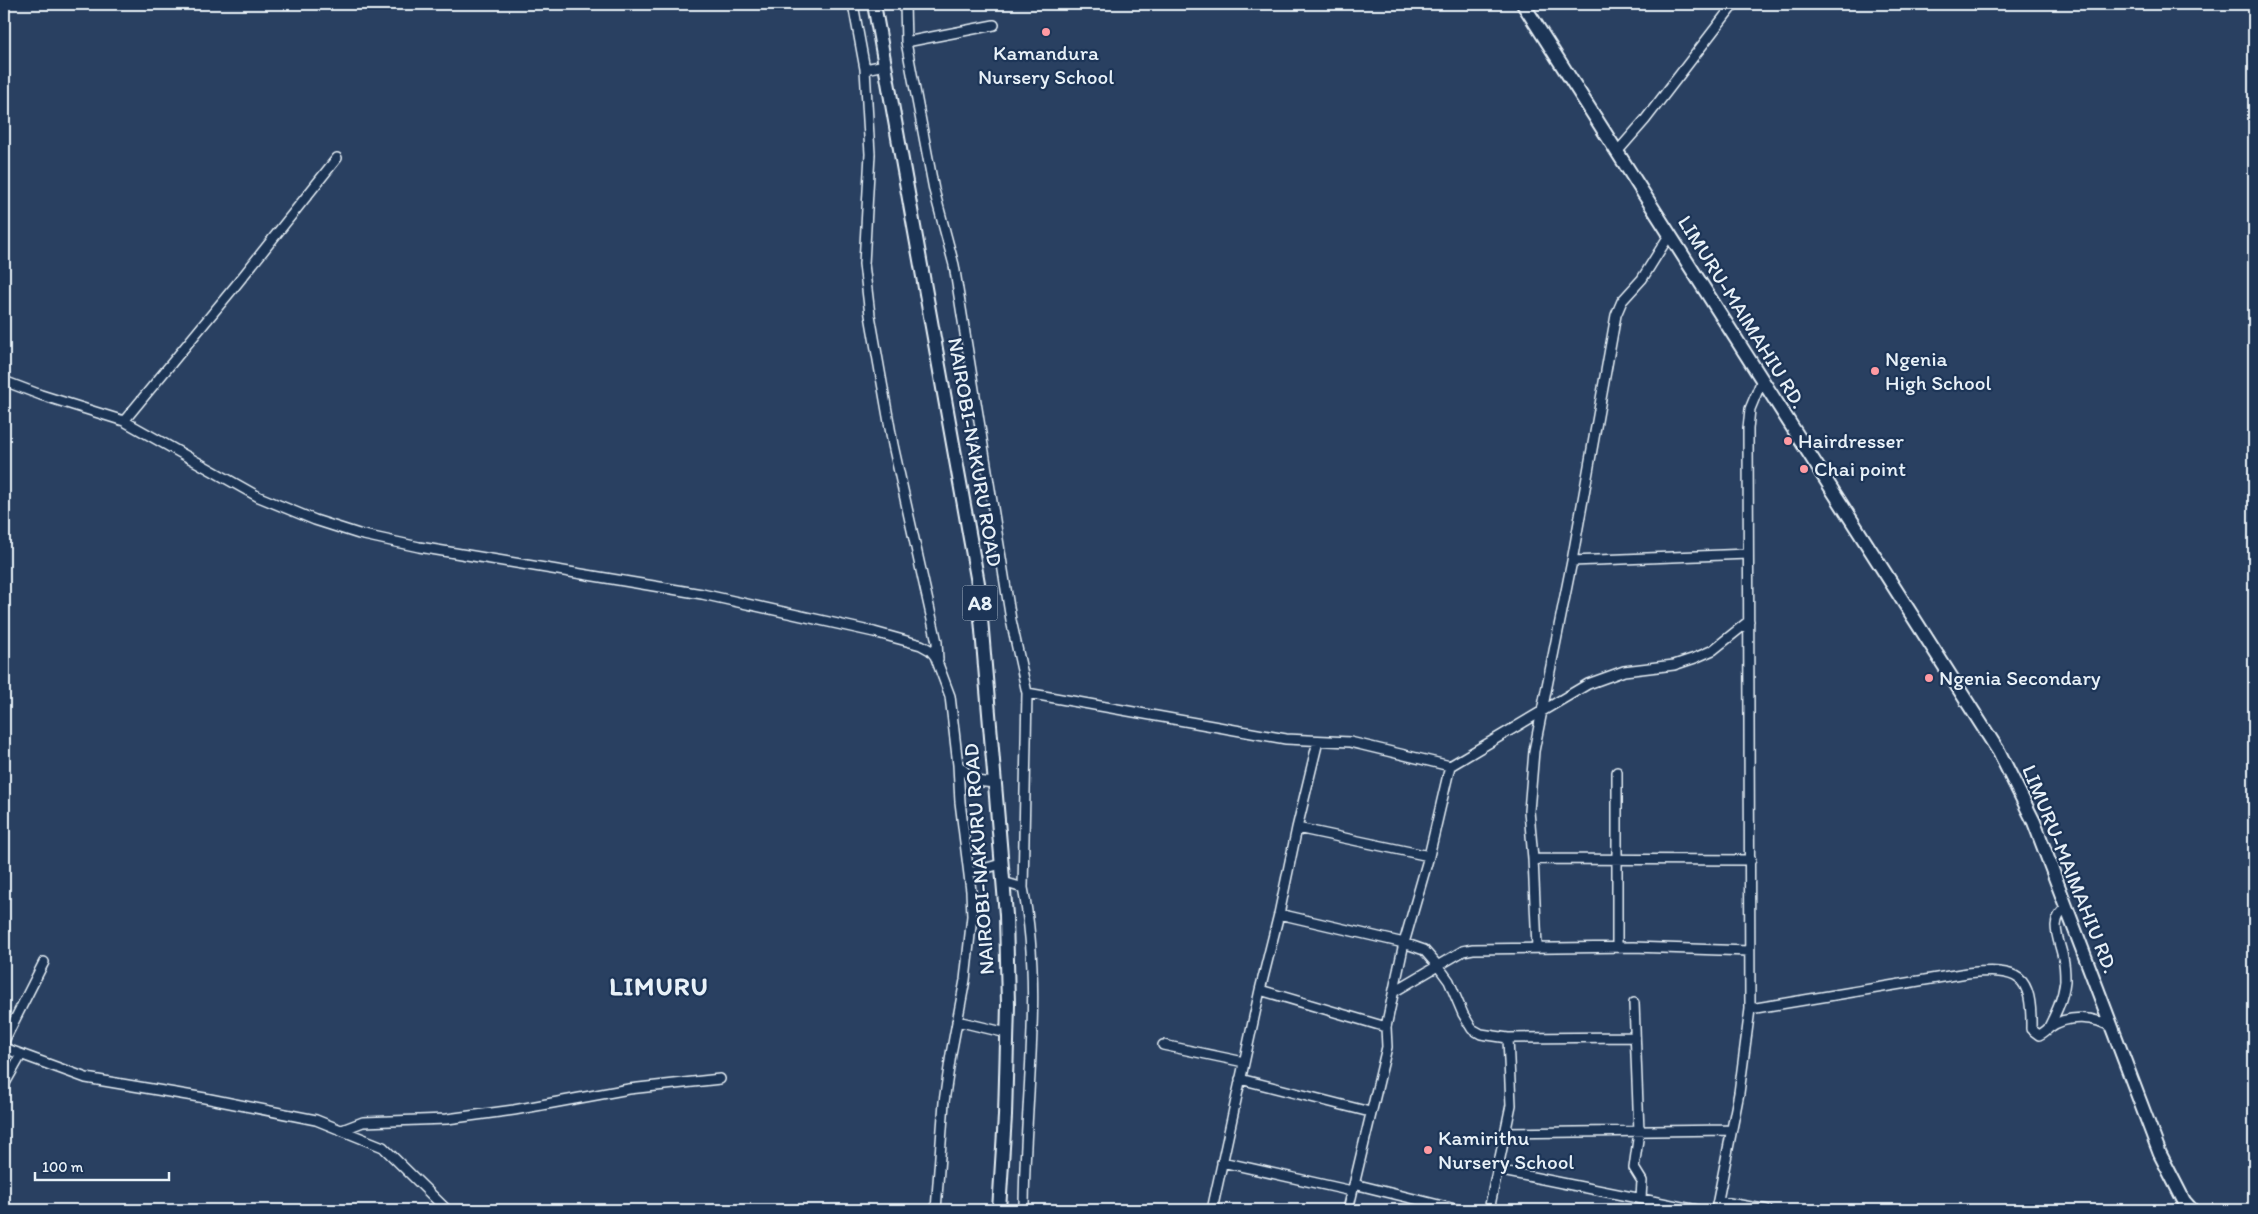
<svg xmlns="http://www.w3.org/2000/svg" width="2258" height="1214" viewBox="0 0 2258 1214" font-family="Itim,sans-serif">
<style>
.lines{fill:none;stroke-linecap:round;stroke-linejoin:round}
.minor-casing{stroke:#e8f1f8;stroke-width:12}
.highway-casing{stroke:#e8f1f8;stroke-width:16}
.minor{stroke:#1d3557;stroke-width:9}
.highway{stroke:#1d3557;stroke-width:12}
.poi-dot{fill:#ff9aa2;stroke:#1d3557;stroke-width:2}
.labels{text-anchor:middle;stroke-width:4.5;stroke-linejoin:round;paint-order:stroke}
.shield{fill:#1d3557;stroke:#abb9c8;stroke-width:1}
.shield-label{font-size:20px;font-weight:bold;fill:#e8f1f8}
.poi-label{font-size:21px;fill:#e8f1f8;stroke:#1d3557;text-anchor:start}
.street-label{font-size:21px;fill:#e8f1f8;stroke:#1d3557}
.district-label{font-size:26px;font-weight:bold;letter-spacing:1px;fill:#e8f1f8;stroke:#1d3557}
</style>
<rect width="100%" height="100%" fill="#294061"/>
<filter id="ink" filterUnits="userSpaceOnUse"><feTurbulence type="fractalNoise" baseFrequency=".02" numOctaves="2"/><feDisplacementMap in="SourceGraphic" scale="10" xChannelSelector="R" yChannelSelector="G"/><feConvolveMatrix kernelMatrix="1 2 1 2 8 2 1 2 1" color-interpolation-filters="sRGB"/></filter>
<g filter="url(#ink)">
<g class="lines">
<g class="minor-casing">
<path id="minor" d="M853,4L865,69L870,154L864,264L870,315L893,445L937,642L938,660
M905,4L906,42L934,190L954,265L1011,620L1027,693L1023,888
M906,42L994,25
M865,69L885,65
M1617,152L1645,120L1734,4
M1670,234L1642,279L1622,301L1616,315L1572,561L1534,751L1529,811L1533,859L1751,860
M4,381L41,395L124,421L259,497L315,520L359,534L419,547L702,594L874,632L921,645L930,650L935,656L950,696L958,765L975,781L995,783
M124,421L236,285L337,158
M1572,561L1748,554
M1027,693L1286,739L1350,742L1450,766L1588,684L1624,671L1674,665L1695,658L1713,650L1749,621
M1617,772V947
M1297,828L1429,856
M1533,859L1537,947
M969,873L1001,864
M1003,882L1023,888C1044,993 1024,1104 1024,1210
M1279,914L1404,943L1424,950L1438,966L1449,981L1463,1014L1472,1029L1481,1034L1508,1038L1634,1037
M1260,990L1386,1027
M1395,991L1463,951L1473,949L1633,947L1749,951
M1634,1003L1639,1132L1634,1168L1642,1181L1641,1198
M1750,1009L1967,973C2019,968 2032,974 2031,1029L2039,1035C2044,1033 2045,1031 2049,1028C2066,1015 2096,1015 2113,1029
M957,1021L1007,1033
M2048,1029C2056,1013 2063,999 2065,981C2065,974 2065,965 2063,958C2060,941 2047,920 2067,908
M4,1041L44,962
M1163,1045L1244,1062
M4,1048L86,1078L205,1098L316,1120L383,1147L447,1210
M1240,1079L1370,1112
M4,1085L21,1055
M342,1130L363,1122L447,1119L514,1110L629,1089L720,1079
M1505,1133L1731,1130
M1222,1162L1352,1191
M1497,1170L1697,1210
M1354,1184L1459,1210
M1718,1201L1768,1210
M936,1210L944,1102L951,1054L965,980L972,916L971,891L960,802L958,765
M1212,1210L1260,990L1279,914L1297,828L1318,741
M1348,1210L1387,1047L1386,1027L1404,943L1429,856L1450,766
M1489,1210L1511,1105L1508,1038
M1716,1210L1739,1093L1750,1009L1748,429L1750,409L1762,380"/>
</g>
<g class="highway-casing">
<path id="highway" d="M874,4L978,583L1006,915L1008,1005L1005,1116L999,1210
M1523,4L1999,752L2034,822L2160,1154L2184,1201L2192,1210"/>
</g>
<use href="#minor" class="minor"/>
<use href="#highway" class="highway"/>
</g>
</g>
<g class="poi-dot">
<circle cx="1046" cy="32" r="5"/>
<circle cx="1875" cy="371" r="5"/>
<circle cx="1788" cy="441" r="5"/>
<circle cx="1804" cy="469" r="5"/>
<circle cx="1929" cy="678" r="5"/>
<circle cx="1428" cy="1150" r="5"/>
</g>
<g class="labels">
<rect class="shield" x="962.5" y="585.5" width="35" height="35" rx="4"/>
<g class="shield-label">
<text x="980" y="610">A8</text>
</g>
<g class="poi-label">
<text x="1046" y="60" text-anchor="middle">Kamandura<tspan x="1046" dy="24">Nursery School</tspan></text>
<text x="1885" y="366">Ngenia<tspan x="1885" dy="24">High School</tspan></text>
<text x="1798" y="448">Hairdresser</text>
<text x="1814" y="476">Chai point</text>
<text x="1939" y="685">Ngenia Secondary</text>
<text x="1438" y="1145">Kamirithu<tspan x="1438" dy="24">Nursery School</tspan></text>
</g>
<g class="street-label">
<text transform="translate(1742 312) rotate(58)" y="7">LIMURU-MAIMAHIU RD.</text>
<text transform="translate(975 452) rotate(80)" y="7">NAIROBI-NAKURU ROAD</text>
<text transform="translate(979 859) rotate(-94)" y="7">NAIROBI-NAKURU ROAD</text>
<text transform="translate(2070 869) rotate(68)" y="7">LIMURU-MAIMAHIU RD.</text>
</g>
<g class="district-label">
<text x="659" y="995">LIMURU</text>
</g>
</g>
<rect width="2258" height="1214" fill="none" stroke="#1d3557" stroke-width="20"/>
<rect x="10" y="10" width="2238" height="1194" fill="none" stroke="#e8f1f8" stroke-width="2" filter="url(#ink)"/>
<path d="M35 1172v8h134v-8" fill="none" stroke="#e8f1f8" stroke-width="2.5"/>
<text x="42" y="1172" font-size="15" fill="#e8f1f8" stroke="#1d3557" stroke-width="4" paint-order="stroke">100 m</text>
</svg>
